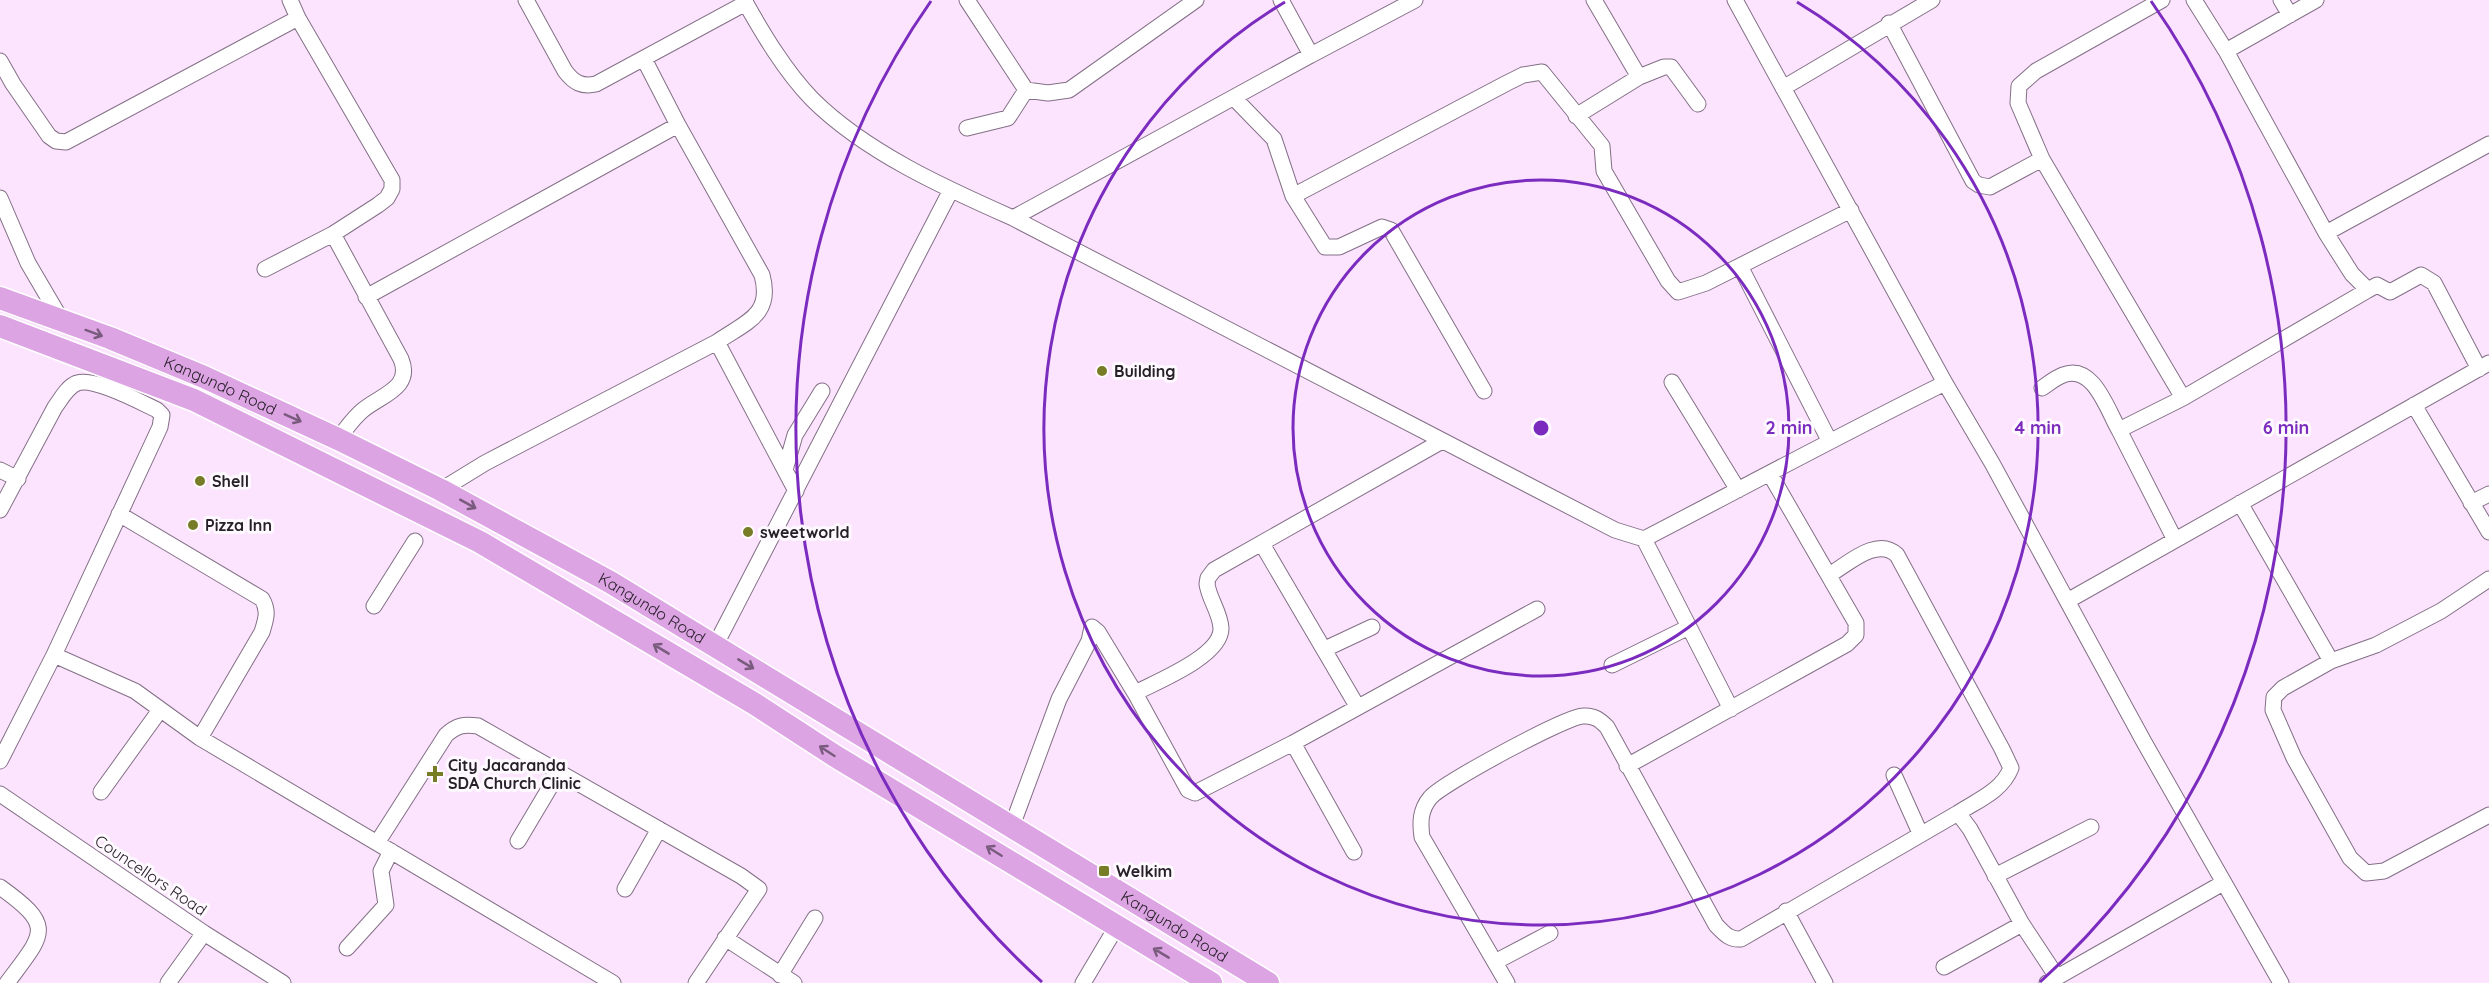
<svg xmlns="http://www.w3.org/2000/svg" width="2489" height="983" viewBox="0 0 2489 983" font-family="Quicksand,sans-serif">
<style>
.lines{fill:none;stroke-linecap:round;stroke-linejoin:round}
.minor-casing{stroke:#836f86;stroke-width:17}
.highway-casing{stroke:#fff;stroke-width:25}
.minor{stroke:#fff;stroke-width:15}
.highway{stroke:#dda4e4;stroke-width:22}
.oneway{stroke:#795b7d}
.ring{fill:none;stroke:#7b2cbf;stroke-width:3}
.poi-dot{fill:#777c26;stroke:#fdf9fe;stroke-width:2}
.labels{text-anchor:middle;stroke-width:6;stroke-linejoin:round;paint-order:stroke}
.poi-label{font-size:16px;font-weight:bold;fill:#282029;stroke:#fdf9fe;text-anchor:start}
.street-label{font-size:16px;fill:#282029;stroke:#fdf9fe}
.centre{fill:#7b2cbf;stroke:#fdf9fe;stroke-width:3}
.ring-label{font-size:18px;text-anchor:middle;font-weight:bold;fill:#7b2cbf;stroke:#fdf9fe;stroke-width:6;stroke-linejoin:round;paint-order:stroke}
</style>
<rect width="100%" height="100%" fill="#fce4ff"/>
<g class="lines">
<g class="minor-casing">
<path id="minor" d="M290,0L298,18
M526,0L565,71C574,83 582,87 596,84L746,3
M744,0C763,34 785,71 812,99C865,152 945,188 1013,218L1615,530L1644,539C1744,487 1844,433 1945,383
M967,0L1026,90
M1281,0L1311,55L1415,0
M1735,0L1945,383L1992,463L2144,742L2281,983
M2162,0L2036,71L2019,86L2018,103L2042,159L2183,398L2368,290
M2194,0L2226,51
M2281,0L2290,15
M2316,0L2226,51L2326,233L2352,274L2368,290L2377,285L2390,292L2421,275L2434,283L2479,369
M1889,23L1973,181L1979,185L1990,187L2042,159
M644,59L678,125
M0,61L13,84L49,136L56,141L66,142L298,18L392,180V189L387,198L378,205L333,234L265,269
M1639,77L1664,67H1671L1698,104
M1783,88L1932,0
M1234,98L1274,139L1293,196L1325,247H1339L1382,227L1391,230L1484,391
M1576,116L1639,77L1594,0
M967,128L1008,118L1026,90L1048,93L1069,90L1196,0
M1293,196L1507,83L1523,75L1542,72L1602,146L1604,171L1668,281L1678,292L1706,283L1851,210
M0,198L28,263L62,321
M1013,218L1311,55
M2326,233L2489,144
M333,234L401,359C413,388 381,395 363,410C353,418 346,429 338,439
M1740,266L1829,440
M366,297L678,125L762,275C773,315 746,322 717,342L485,463L441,490
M717,342L796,491
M1672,382L1738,490
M2042,388C2048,384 2055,378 2063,375C2093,363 2107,409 2119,430
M2414,405L2489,532
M0,470L18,479
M785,470L795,435L822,391
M2240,503L2331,661
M2471,503L2489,494
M0,510L55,407C61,399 67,387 77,383C95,377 140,402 157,410L162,415L160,427L54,655
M119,514L262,599C269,611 266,619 262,632L200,738
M1644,539L1731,709
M2175,540L2119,430L2183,398
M1262,544L1357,706
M1829,575C1848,564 1877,536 1897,555L2002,749L2011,768C2002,791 1978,800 1958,813
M2489,579L2441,611L2376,645L2331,661L2283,688L2274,697L2273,710L2294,758L2350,858L2366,873L2384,871L2489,815
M2069,600L2489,363
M374,606L415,541
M715,646L951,190
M1325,649L1372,627
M1612,665L1689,627
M1135,693C1156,682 1222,656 1221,628C1220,612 1209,599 1207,584L1208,578L1214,570L1442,441
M1293,743L1354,852
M0,761L54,655L135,691L200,738L613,983
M1627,766L1847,644L1856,635V623L1770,474
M1894,775L1920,833
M101,792L160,710
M0,794L204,933L283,983
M1012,826L1059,699L1089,641L1092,627L1098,632L1135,693L1188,790L1195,793L1293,743L1537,609
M518,841L559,772
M377,843L446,735C457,725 464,724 478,726L741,876L759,889L696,983
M1995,876L2091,827
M0,887C56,927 44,933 7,983
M625,889L659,829
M1786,911L1825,983
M725,938L794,983
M347,948L386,905L381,871L391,851
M1495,962L1550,933
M1944,967L2022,924
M780,975L815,918
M168,983L204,933
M1083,983L1111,936
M1507,983L1422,837C1420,823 1420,810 1430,798C1441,784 1565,717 1583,716C1594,715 1600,720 1607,727L1716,925C1724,933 1729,940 1741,939L1958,813L1970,829L2022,924L2057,977
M2047,983L2223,883"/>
</g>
<g class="highway-casing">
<g id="highway">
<path id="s1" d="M0,298L110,338L204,377L338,439L441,490L610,582L1268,983"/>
<path d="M0,326L194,400L480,542L755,704L835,756L1211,983"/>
</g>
</g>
<use href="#minor" class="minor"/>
<use href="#highway" class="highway"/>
</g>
<defs><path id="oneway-shaft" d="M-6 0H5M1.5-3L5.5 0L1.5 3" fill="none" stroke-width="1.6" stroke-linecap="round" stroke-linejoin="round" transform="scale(1.5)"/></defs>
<g class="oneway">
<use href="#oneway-shaft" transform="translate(94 333) rotate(20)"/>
<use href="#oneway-shaft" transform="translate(293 418) rotate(24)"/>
<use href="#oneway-shaft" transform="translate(468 504) rotate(29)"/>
<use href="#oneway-shaft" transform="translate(661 649) rotate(-149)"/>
<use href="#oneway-shaft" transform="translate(746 664) rotate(31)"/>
<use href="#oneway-shaft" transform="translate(827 751) rotate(-147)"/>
<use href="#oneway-shaft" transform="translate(994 851) rotate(-148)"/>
<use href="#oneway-shaft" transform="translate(1161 953) rotate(-149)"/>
</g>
<g class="ring">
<circle cx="1541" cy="428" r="248"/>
<path d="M1797 2A497 497 0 1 1 1285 2"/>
<path d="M1042 982A745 745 0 0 1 931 1M2151 1A745 745 0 0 1 2040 982"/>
</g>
<g class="poi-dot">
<circle cx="1102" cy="371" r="6"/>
<circle cx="200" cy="481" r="6"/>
<circle cx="193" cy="525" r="6"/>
<circle cx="748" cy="532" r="6"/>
<path d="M432 765h6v6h6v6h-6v6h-6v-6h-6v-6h6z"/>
<rect x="1098" y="865" width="12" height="12" rx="3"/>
</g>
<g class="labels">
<g class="poi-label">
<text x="1114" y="377">Building</text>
<text x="212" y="487">Shell</text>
<text x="205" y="531">Pizza Inn</text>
<text x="760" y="538">sweetworld</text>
<text x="448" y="771">City Jacaranda<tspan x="448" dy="18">SDA Church Clinic</tspan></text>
<text x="1116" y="877">Welkim</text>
</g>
<g class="street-label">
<text dy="6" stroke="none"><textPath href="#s1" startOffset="237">Kangundo Road</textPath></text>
<text dy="6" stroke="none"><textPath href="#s1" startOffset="723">Kangundo Road</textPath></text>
<text transform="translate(151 875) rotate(34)" y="6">Councellors Road</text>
<text dy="6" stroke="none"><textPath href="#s1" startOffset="1335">Kangundo Road</textPath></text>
</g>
</g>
<circle cx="1541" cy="428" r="9" class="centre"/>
<g class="ring-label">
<text x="1789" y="434">2 min</text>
<text x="2038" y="434">4 min</text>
<text x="2286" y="434">6 min</text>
</g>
</svg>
